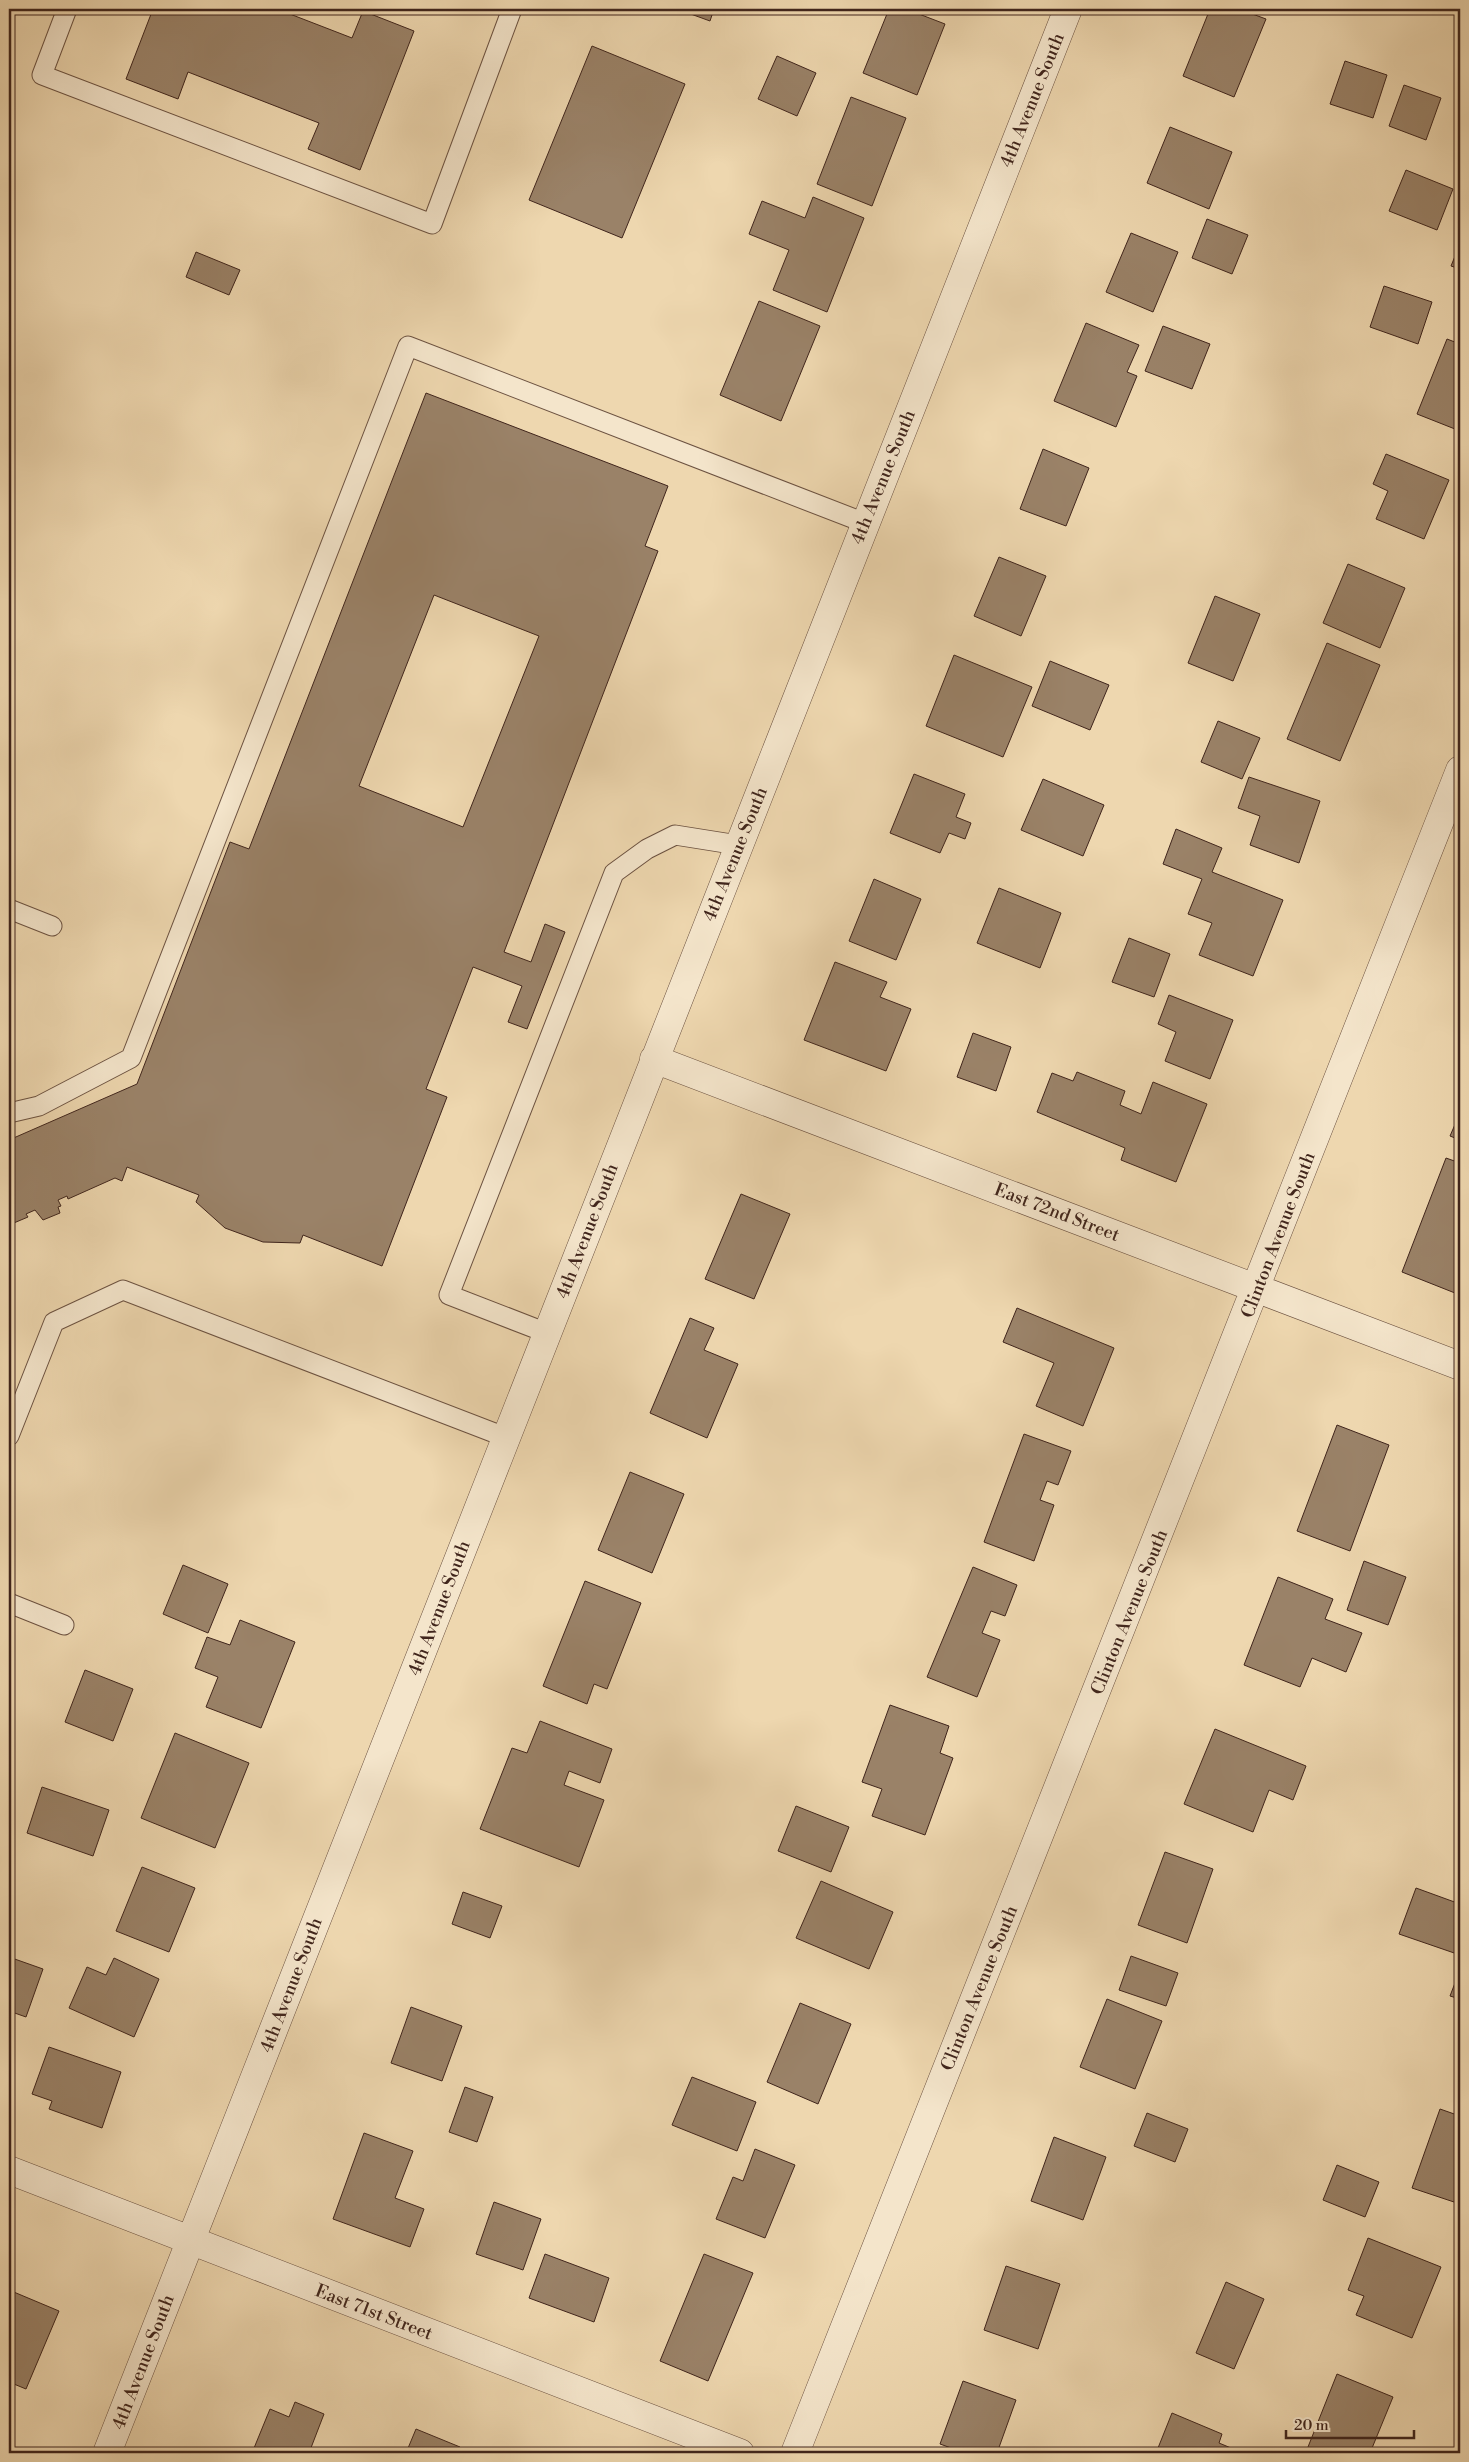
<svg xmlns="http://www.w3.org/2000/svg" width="1469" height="2462" viewBox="0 0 1469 2462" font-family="'Libre Bodoni',serif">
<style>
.building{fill:#9a8268;stroke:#40251c;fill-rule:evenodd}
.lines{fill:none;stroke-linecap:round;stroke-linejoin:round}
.service-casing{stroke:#6c5241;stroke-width:21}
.minor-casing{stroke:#6c5241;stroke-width:29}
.service{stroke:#f4e5cb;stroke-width:19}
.minor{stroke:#f4e5cb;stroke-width:28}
.labels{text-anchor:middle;stroke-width:4.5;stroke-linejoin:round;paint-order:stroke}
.street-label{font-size:18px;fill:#40251c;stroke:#f4e5cb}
</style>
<rect width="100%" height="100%" fill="#eed7af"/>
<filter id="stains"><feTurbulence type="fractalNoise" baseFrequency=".004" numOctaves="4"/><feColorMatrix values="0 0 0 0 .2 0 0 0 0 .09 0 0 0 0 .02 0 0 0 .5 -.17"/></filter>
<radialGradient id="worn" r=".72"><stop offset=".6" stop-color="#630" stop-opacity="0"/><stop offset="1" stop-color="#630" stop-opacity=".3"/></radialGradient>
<path class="building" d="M153,9H277L352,38L363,11L414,31L360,170L308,149L319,123L188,72L178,99L126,79Z
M677,9H714L710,21Z
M889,9H906L945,24L917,95L863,73Z
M1210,9H1239L1266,19L1234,97L1183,76Z
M592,46L685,84L622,238L529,200Z
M777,56L816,73L797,116L758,99Z
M1345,61L1387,75L1373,118L1330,104Z
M1404,85L1441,98L1426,140L1389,126Z
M851,97L906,118L872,206L817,184Z
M1170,127L1232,152L1209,209L1147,183Z
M1406,170L1453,189L1437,230L1389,211Z
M813,197L864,218L827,312L773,290L789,250L749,234L762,201L805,218Z
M1207,219L1248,235L1232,274L1192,258Z
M1131,233L1178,252L1153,312L1106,292Z
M1460,244V269L1451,266Z
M196,252L240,270L229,295L186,277Z
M1384,286L1432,302L1418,344L1370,327Z
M759,301L820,326L781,421L720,395Z
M1086,323L1139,345L1127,372L1137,376L1116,427L1054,401Z
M1163,326L1210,344L1192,389L1145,371Z
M1447,339L1460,344V431L1417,414Z
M426,393L668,486L645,546L658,551L504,952L531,962L545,924L565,932L527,1029L508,1022L522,986L473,967L426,1089L447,1097L382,1266L303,1235L300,1243L263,1242L225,1228L196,1202L199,1195L127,1167L122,1181L115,1178L68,1199L67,1196L58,1200L61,1206L58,1207L60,1213L43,1220L35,1210L26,1214L28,1217L9,1225V1140L137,1084L230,842L249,849ZM434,595L539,636L463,827L359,786Z
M1043,449L1089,468L1066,526L1020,509Z
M1386,454L1449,480L1424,539L1376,519L1388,491L1373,484Z
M999,557L1046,576L1021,636L974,616Z
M1348,564L1405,588L1380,648L1323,623Z
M1215,596L1260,614L1233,681L1188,663Z
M1327,643L1380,665L1340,761L1287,739Z
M954,655L1032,687L1003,757L926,726Z
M1050,661L1109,685L1090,730L1032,706Z
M1218,721L1260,738L1242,779L1201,762Z
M914,774L965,794L956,817L971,823L965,839L949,833L940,853L890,833Z
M1249,777L1320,801L1299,863L1250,845L1260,816L1238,808Z
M1043,779L1104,805L1083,856L1021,830Z
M1176,829L1222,848L1212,872L1283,900L1253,976L1199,955L1212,923L1188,914L1202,879L1163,864Z
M874,879L921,899L896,960L849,941Z
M999,888L1061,913L1040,968L977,943Z
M1129,938L1170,954L1154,997L1112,982Z
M835,962L887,982L880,997L911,1009L886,1071L804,1040Z
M1169,995L1233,1020L1210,1079L1165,1061L1176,1032L1158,1024Z
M973,1033L1011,1047L996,1091L957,1077Z
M1077,1072L1125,1091L1120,1105L1141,1114L1153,1082L1207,1104L1176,1182L1121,1160L1125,1148L1037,1112L1052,1073L1073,1081Z
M1460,1113V1140L1450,1136Z
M1446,1158L1460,1163V1295L1402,1272Z
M741,1194L790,1214L754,1299L705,1279Z
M1017,1308L1114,1348L1083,1426L1036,1406L1054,1363L1003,1342Z
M690,1318L714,1328L704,1350L738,1364L707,1438L650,1413Z
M1337,1425L1389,1445L1350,1551L1297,1531Z
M1024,1434L1071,1451L1058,1485L1047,1481L1040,1500L1054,1505L1034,1561L984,1542Z
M630,1472L684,1494L652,1573L598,1550Z
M1364,1561L1406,1577L1388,1625L1347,1610Z
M183,1565L228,1584L208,1633L163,1614Z
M973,1567L1017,1585L1005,1616L991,1611L982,1633L1000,1640L977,1697L927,1677Z
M1278,1577L1333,1599L1325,1619L1362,1633L1346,1672L1312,1658L1300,1687L1244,1665Z
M585,1581L641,1603L607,1689L594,1684L587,1704L543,1686Z
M240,1620L295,1642L261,1728L206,1707L218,1677L195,1668L207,1637L230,1645Z
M85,1670L133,1689L113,1741L65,1722Z
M890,1705L949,1726L940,1753L953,1758L925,1835L872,1816L882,1789L862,1782Z
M540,1721L612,1749L600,1783L569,1771L564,1785L604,1800L579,1867L480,1829L512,1748L527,1753Z
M1215,1729L1306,1766L1293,1800L1269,1790L1253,1832L1184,1804Z
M175,1733L249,1763L215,1848L141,1818Z
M42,1787L109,1810L93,1856L27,1833Z
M796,1806L849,1827L831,1872L778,1851Z
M1165,1852L1213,1869L1187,1943L1138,1925Z
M142,1867L195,1888L169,1952L116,1931Z
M821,1881L893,1912L869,1969L796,1938Z
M1416,1888L1460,1904V1955L1399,1934Z
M463,1892L502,1906L490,1938L452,1924Z
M1131,1956L1178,1973L1166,2006L1119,1990Z
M9,1957L43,1969L26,2017L9,2011Z
M114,1958L159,1979L134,2037L69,2008L87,1967L106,1975Z
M1460,1970V1999L1450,1996Z
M1107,1999L1162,2021L1135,2089L1080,2067Z
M800,2003L851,2024L818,2104L767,2082Z
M411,2007L462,2026L442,2081L391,2063Z
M49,2047L121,2072L102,2128L49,2109L52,2101L32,2094Z
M692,2077L756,2102L737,2151L672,2125Z
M465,2087L493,2097L477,2142L449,2132Z
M1440,2109L1460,2116V2204L1412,2188Z
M1147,2113L1188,2129L1175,2162L1134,2146Z
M364,2133L413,2151L395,2198L424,2209L410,2247L333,2219Z
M1054,2137L1106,2157L1083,2220L1031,2201Z
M755,2149L795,2165L765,2238L716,2219L733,2177L743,2181Z
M1337,2165L1379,2182L1365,2217L1323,2200Z
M494,2202L541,2219L523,2270L476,2254Z
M1368,2238L1441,2267L1412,2338L1356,2315L1364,2296L1348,2290Z
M545,2254L609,2278L594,2322L529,2298Z
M704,2254L753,2273L708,2381L660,2361Z
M1006,2266L1060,2284L1038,2349L984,2330Z
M1226,2282L1264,2299L1234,2369L1196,2353Z
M9,2290L59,2311L26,2389L9,2382Z
M1337,2374L1393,2397L1370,2453L1306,2452Z
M963,2381L1016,2400L997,2453H965L940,2444Z
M295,2402L324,2414L309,2453H252L270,2409L289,2417Z
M1172,2413L1222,2434L1219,2443L1243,2453H1156Z
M416,2429L460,2447L457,2453H406Z"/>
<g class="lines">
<g class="service-casing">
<path id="service" d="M67,9L42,75L432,224L512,9
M9,909L52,926
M9,1113L39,1106L131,1058L408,346L865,523
M547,1333L449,1295L614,873L647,849L675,835L738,845
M9,1436L54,1322L123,1290L505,1437
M9,1603L64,1625"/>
</g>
<g class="minor-casing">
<path id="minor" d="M654,1059L1460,1366
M9,2170L740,2453
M107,2453L1068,9
M795,2453L1460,770"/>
</g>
<use href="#service" class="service"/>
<use href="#minor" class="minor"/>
</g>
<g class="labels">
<g class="street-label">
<text transform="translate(1032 100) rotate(-68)" y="6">4th Avenue South</text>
<text transform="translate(883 477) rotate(-68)" y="6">4th Avenue South</text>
<text transform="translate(735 854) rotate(-68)" y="6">4th Avenue South</text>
<text transform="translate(1057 1212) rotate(21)" y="6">East 72nd Street</text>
<text transform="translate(587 1231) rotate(-69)" y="6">4th Avenue South</text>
<text transform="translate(1278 1235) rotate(-69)" y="6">Clinton Avenue South</text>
<text transform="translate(439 1608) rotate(-69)" y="6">4th Avenue South</text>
<text transform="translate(1129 1612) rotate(-68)" y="6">Clinton Avenue South</text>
<text transform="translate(291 1985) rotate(-69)" y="6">4th Avenue South</text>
<text transform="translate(979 1988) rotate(-68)" y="6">Clinton Avenue South</text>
<text transform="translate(374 2312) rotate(21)" y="6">East 71st Street</text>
<text transform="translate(143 2362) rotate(-69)" y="6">4th Avenue South</text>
</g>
</g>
<rect width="1469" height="2462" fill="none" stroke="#eed7af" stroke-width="30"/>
<rect x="10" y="10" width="1449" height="2442" fill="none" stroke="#40251c" stroke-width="2.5"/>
<rect x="15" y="15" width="1439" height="2432" fill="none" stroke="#40251c"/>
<path d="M1286 2430v8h128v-8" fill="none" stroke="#40251c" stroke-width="2.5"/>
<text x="1294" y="2430" font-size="15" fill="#40251c" stroke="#f4e5cb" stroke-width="4" paint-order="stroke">20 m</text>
<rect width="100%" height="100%" filter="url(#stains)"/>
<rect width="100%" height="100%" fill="url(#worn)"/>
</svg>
